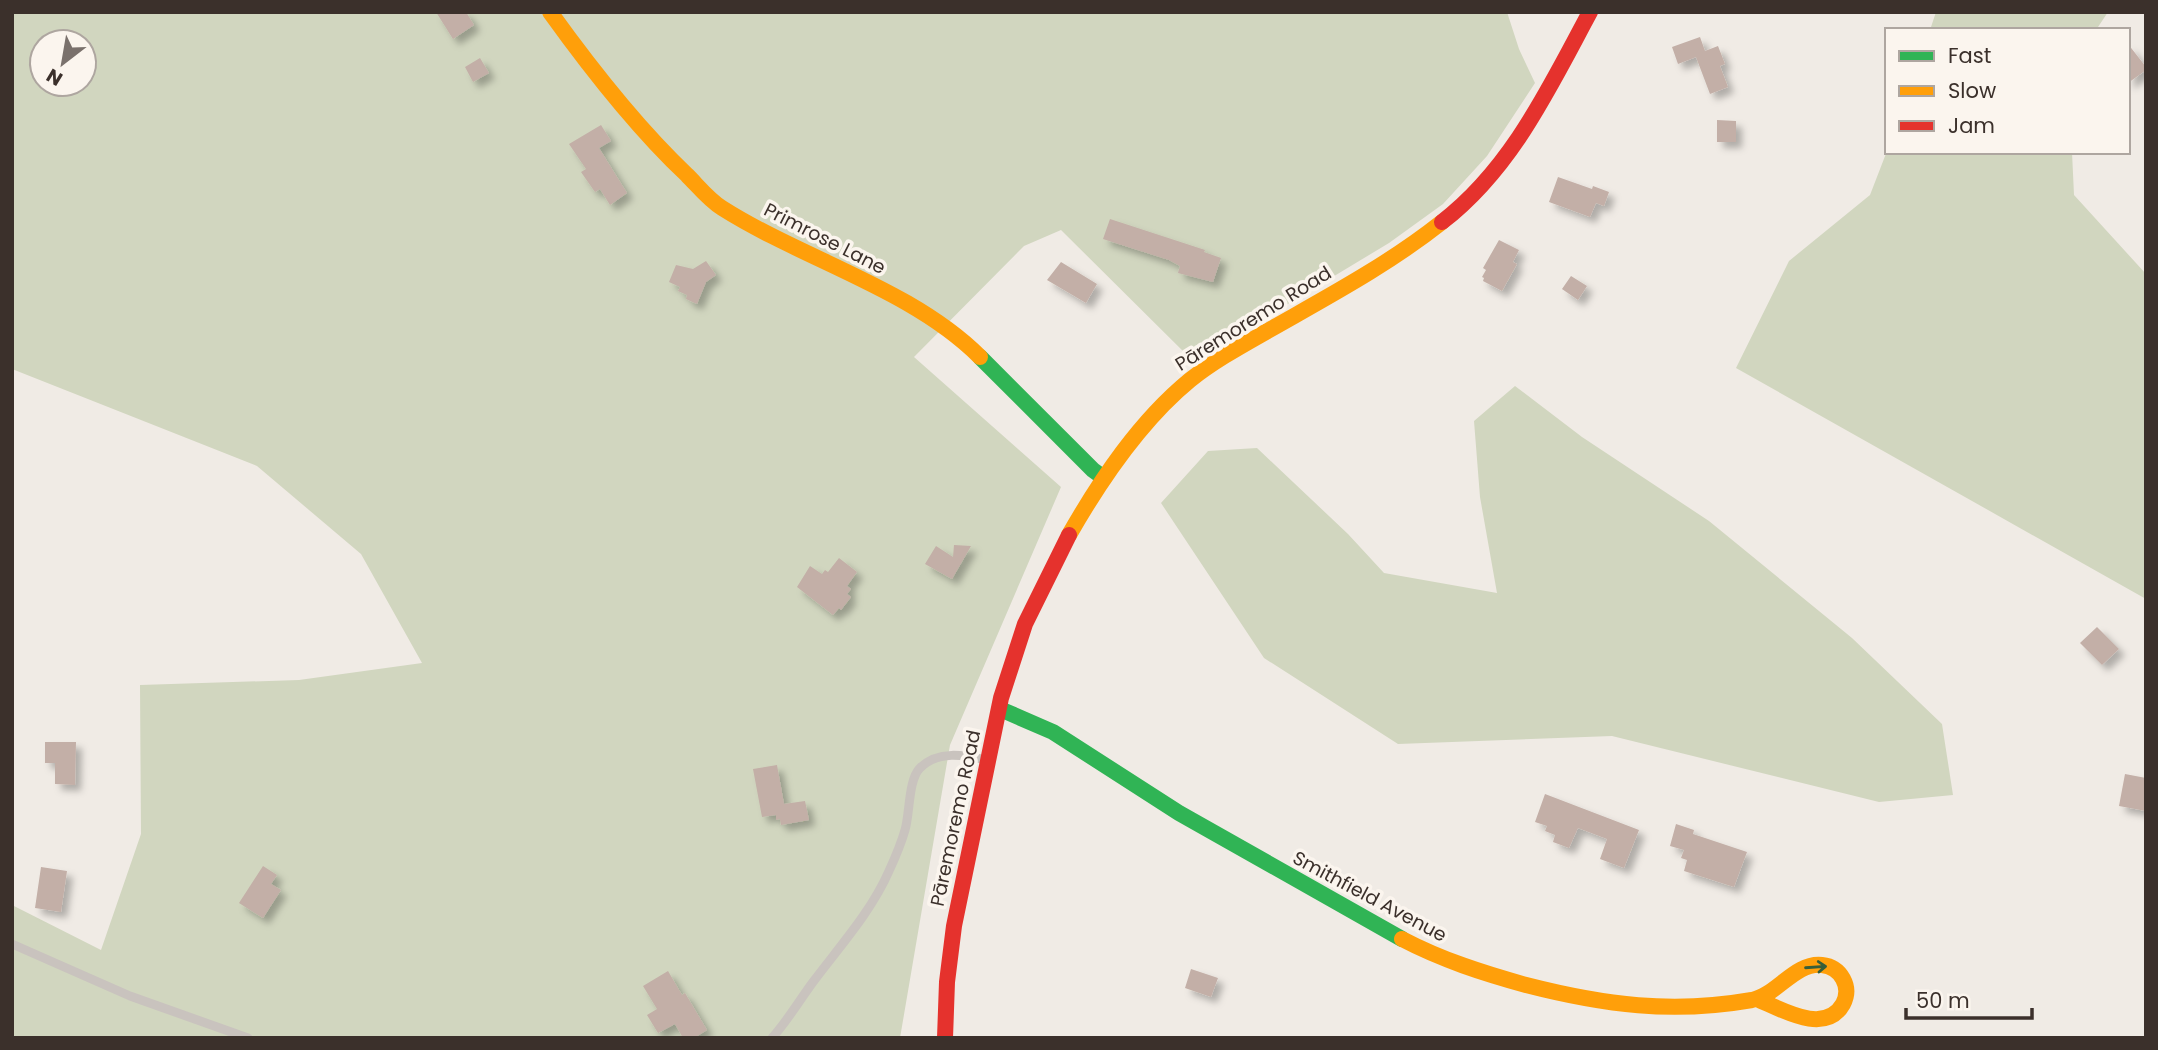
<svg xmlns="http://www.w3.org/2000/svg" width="2158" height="1050" viewBox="0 0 2158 1050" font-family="Poppins,sans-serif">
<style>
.green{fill:#d1d6bf;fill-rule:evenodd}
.building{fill:#c3afa7;filter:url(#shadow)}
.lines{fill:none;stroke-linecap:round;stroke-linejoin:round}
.lane{stroke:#c9c3be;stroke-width:9}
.fast{stroke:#30b455;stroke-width:16}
.slow{stroke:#ff9f0a;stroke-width:16}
.jam{stroke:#e5322d;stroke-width:16}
.oneway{stroke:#375e3a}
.labels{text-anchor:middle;stroke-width:7;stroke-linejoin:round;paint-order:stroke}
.street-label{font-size:19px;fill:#3b302b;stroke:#fbf5ee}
</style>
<defs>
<filter id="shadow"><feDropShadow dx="6" dy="6" stdDeviation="3.5" flood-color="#0004"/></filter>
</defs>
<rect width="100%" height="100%" fill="#f0ebe5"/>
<path class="green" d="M12,12H1507L1519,49L1535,83L1487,156L1443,204L1389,243L1193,361L1061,230L1024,246L914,357L1061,487L950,745L900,1038H12V905L101,950L141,834L140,685L299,680L422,663L361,554L257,466L12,369ZM42,42H84V84H42Z
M1936,12H2108L2096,30H1930Z
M1887,151L2072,152L2074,195L2146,274V599L1736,368L1789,261L1870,195Z
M1515,386L1582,437L1709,521L1852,638L1942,724L1953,795L1879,802L1612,736L1398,744L1264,658L1161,503L1208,451L1257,448L1348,534L1384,573L1497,593L1480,497L1474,421Z"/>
<path class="building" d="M436,12H466L474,25L453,39Z
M1700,37L1705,51L1718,46L1725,64L1720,66L1728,87L1710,94L1696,57L1678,64L1672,47Z
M2128,44L2146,67V70L2128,83Z
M480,58L489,73L473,82L465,67Z
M1717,120L1736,121V142H1717Z
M601,125L611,141L599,148L627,193L610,205L600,189L595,192L581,172L586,169L569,144Z
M1558,177L1592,189L1593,186L1609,192L1604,206L1596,203L1590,217L1549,202Z
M1110,219L1205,250L1204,252L1221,258L1213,282L1178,273L1180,266L1169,260L1103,239Z
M1499,240L1519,250L1513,262L1517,264L1502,291L1483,281L1484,278L1482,277L1486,270L1483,268Z
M706,261L716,275L706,282L697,304L686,299L687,295L678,291L680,287L669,282L676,265L693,269Z
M1061,262L1097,284L1086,303L1047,280Z
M1571,276L1587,286L1578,300L1562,289Z
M954,545L971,546L952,579L925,564L936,546L953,557Z
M839,558L857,572L847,586L851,589L847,594L851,597L841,610L839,608L833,615L797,587L810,566L822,574L825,570L828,572Z
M2097,627L2119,649L2102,665L2080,643Z
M45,742H76L75,785L55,784V763H45Z
M777,765L784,804L805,801L809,820L781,825L780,819L776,820V815L762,817L753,769Z
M2125,774L2146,778V811L2119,806Z
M1545,794L1639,830L1624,868L1600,859L1607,839L1578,828L1569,848L1553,842L1555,835L1545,831L1547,826L1535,822Z
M1676,824L1694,830L1693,834L1747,852L1734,887L1684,871L1687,860L1681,858L1684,850L1670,846Z
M263,866L277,875L271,884L281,890L263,918L239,903Z
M41,867L67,871L61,912L35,908Z
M1191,969L1218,978L1211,997L1185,988Z
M668,971L682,995L685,993L707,1030L694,1038H683L675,1024L658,1033L647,1015L657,1009L643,986Z"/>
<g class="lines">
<path class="lane" d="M12,944L130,996L248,1038
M772,1038C788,1020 799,1001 813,982C840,946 871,912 889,871C895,858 901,844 905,830C910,814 908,780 920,768C938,750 964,755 986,760"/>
<path class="fast" d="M980,357L1093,470L1104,478
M1000,709L1053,732L1179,813L1402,939"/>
<path class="slow" d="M550,12C591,69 636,127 687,175C698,186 709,200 722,208C804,260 912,289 980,357
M1069,535C1101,479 1140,421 1190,380C1215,360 1243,345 1271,329C1329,296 1389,264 1442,222
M1402,939C1442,960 1483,973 1526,985C1604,1005 1672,1014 1752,1000C1777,995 1795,962 1822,965C1841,967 1852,987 1843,1004C1825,1036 1781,1009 1757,999"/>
<path class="jam" d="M1442,222C1512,168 1549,88 1590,12
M945,1038L947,982L954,926L1001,698L1025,624L1069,535"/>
</g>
<defs><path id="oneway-shaft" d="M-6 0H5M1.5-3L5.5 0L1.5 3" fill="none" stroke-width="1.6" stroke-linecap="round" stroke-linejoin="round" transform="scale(1.75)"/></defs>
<use class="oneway" href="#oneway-shaft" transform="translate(1816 967) rotate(-4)"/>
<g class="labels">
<g class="street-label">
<text transform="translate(825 238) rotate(27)" y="7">Primrose Lane</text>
<text transform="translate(1253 318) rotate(-32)" y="7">Pāremoremo Road</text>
<text transform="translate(955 818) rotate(-78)" y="7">Pāremoremo Road</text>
<text transform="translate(1370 896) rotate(28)" y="7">Smithfield Avenue</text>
</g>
</g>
<rect width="2158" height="1050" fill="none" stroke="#3b302b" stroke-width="28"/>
<rect x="1885" y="28" width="245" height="126" fill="#fbf5ee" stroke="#aea6a0" stroke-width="2"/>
<rect x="1899" y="51" width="35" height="10" fill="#30b455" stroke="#aea6a0" stroke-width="2"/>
<text x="1948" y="63" font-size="21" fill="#3b302b">Fast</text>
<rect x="1899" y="86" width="35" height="10" fill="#ff9f0a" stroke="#aea6a0" stroke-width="2"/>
<text x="1948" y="98" font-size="21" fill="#3b302b">Slow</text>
<rect x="1899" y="121" width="35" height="10" fill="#e5322d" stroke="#aea6a0" stroke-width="2"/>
<text x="1948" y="133" font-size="21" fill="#3b302b">Jam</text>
<g transform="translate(63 63) rotate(211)"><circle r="33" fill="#fbf5ee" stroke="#aea6a0" stroke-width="2"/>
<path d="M0-5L12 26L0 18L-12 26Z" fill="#7a716c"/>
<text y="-10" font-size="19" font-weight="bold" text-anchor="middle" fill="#3b302b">N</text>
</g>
<path d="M1906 1008v10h126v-10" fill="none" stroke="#3b302b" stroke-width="3.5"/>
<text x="1916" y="1008" font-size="21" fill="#3b302b" stroke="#fbf5ee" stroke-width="5" paint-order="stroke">50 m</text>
</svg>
